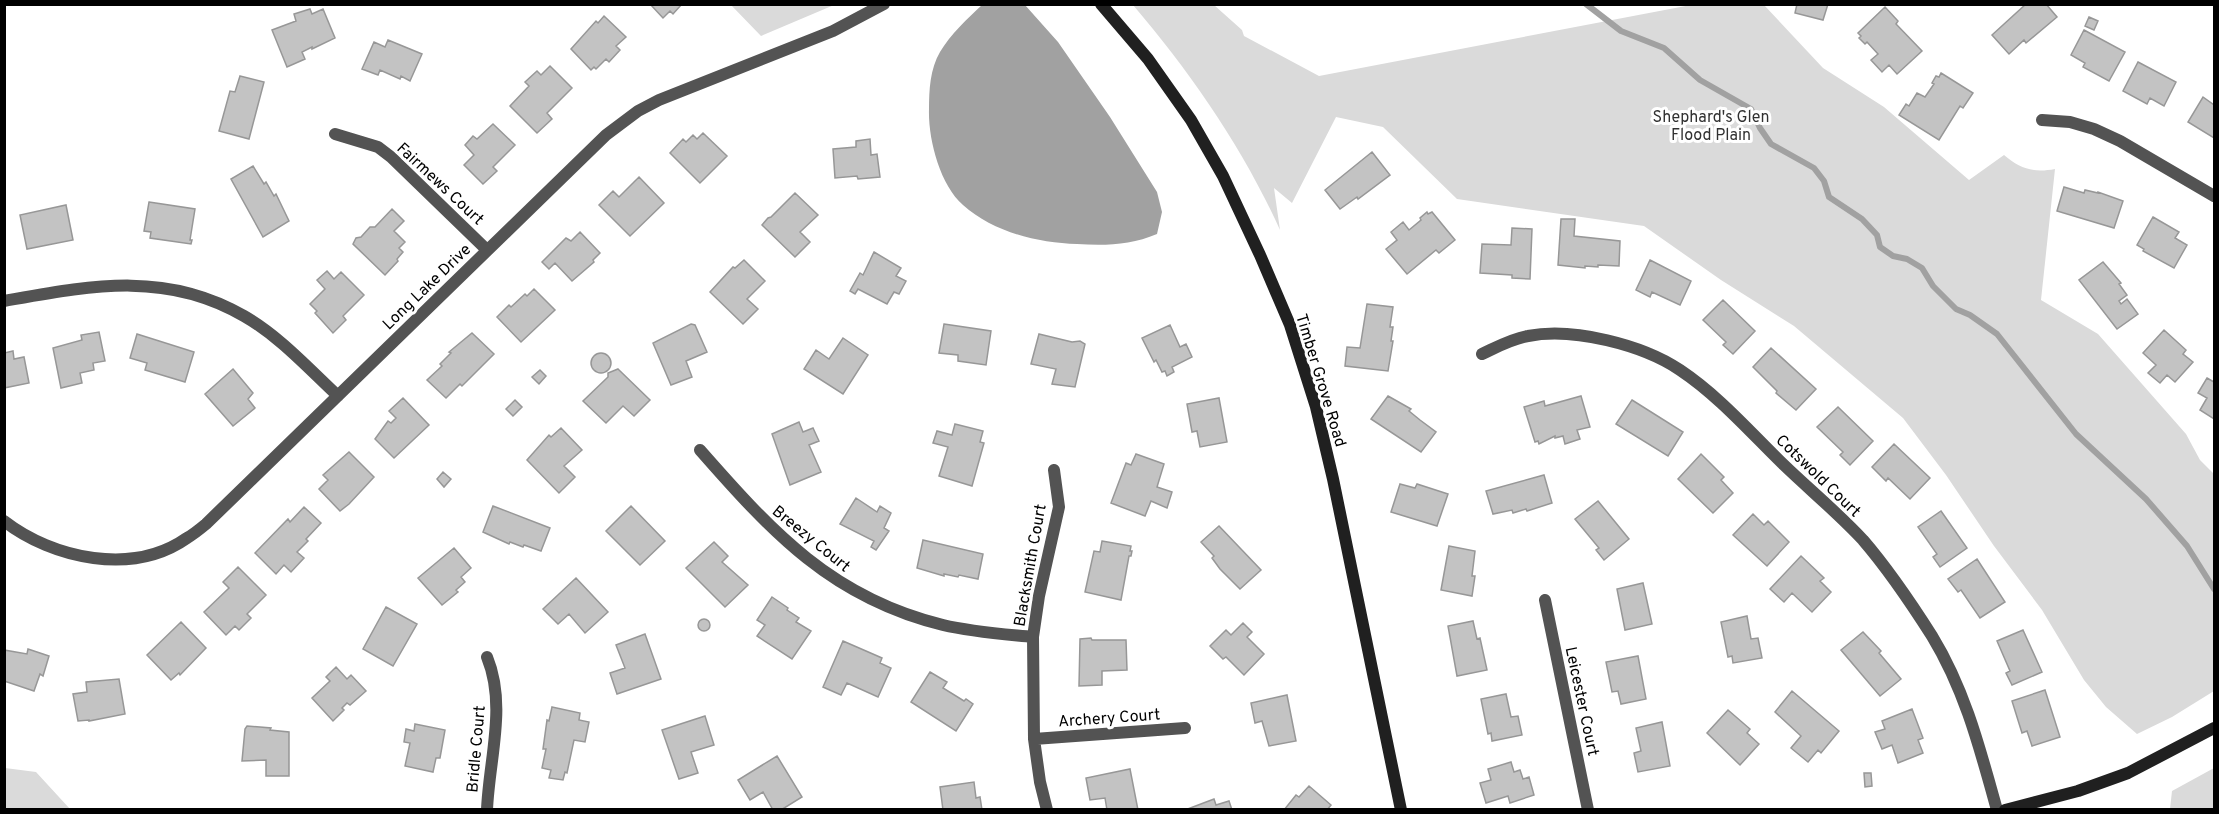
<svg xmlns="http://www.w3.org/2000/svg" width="2219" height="814" viewBox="0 0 2219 814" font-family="Overpass,sans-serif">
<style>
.green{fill:#dadada}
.water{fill:#a1a1a1}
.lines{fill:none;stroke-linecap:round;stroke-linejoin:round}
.stream{stroke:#a1a1a1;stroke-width:6}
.building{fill:#c3c3c3;stroke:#979797;stroke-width:1.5}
.street{stroke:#535353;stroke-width:12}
.secondary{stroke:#202020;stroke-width:12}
.labels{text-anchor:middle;stroke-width:6;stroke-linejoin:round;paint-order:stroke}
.park-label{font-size:16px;fill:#313131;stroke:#fff}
.street-label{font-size:16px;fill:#000;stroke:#fff}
</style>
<rect width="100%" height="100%" fill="#fff"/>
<path class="green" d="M731,5H834L761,36Z
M1133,5H1214L1242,30L1244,36L1319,76L1691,5H1764L1823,68L1884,107L1969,180L2004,155C2020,169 2034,173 2055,169L2041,300L2098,334L2186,434L2200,460L2214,474V691L2172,717L2137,734L2106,707L2084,680L2042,610L1994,546L1946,475L1903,418L1794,326L1721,280L1644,226L1457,199L1383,127L1336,117L1292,203L1274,188L1280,230C1243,148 1191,73 1133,5Z
M5,768L36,772L70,809L5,808Z
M2214,768V809H2170L2172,791Z"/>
<path class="water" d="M1025,5L1058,42L1110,117L1157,192L1162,212L1157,234C1131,245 1105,246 1077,244C1038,243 993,232 963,205C940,185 928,139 929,109C929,90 930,69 940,52C950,35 968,18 982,5Z"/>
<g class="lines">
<path class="stream" d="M1586,4L1621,31L1664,48L1700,80L1751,109L1760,128L1771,144L1814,168L1824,181L1829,197L1862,219L1877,235L1880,247L1893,256L1907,259L1922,268L1933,286L1956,309L1970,315L1997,334L2076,434L2146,499L2187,546L2214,589"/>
</g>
<path class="building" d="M650,4H682L673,14L670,11L663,18Z
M1797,4H1828L1823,20L1795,13Z
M2026,4H2046L2057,17L2026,43L2024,40L2009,54L1992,35Z
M1885,7L1898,21L1896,24L1922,51L1897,74L1889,65L1882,72L1871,60L1878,54L1867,42L1865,44L1859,38L1861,36L1858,33Z
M310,9L312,14L323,9L335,38L312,49V47L302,52L305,59L287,67L272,30L296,21L294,14Z
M604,16L626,37L616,46L620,50L609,62L606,59L596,69L594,67L591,70L571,49L596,21L598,23Z
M2089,17L2098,21L2094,30L2085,26Z
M2084,30L2125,52L2109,81L2083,67L2085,63L2071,55Z
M388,40L422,54L410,81L401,76L400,79L380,70L378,75L362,69L374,42L385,47Z
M2138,62L2176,82L2164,106L2150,98L2147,104L2123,91Z
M550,66L572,88L547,113L552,119L537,133L510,106L529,86L525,82L537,71L541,75Z
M1941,73L1973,93L1963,108L1960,106L1939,140L1899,115L1906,104L1909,106L1917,93L1925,97L1934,84L1932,83L1936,76L1939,77Z
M240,76L264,82L249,139L219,131L230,91L235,92Z
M2203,97L2214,105V138L2188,122Z
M493,124L515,145L493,167L497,171L483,184L464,165L474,155L465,145L473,136L477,139Z
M703,133L727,156L700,183L670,153L683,139L686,142L693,135L697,139Z
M870,139L871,155L877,154L880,177L858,179L857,176L835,178L833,149L856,147V141Z
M1372,152L1390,175L1358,199L1357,197L1340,209L1325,190Z
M253,166L264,184L266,182L274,196L276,194L289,221L263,237L231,179Z
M639,177L664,203L630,236L599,205L613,191L619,197Z
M2064,187L2084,193L2085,190L2098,193V192L2123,201L2114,228L2057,211Z
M795,193L818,215L800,232L810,242L795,257L762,225L768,218L771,217Z
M149,202L195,209L190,240H192L191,244L150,238L151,232L144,231Z
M66,205L73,240L27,249L20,215Z
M392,209L404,221L394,231L405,242L399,248L403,252L397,259L398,261L385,275L353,244L356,238L361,237L370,227H375Z
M1427,212L1428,214L1432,212L1455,240L1439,253L1436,250L1407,274L1386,249L1397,240L1391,232L1403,222L1409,230L1421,220L1420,218Z
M2153,217L2179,232L2175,238L2187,245L2174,268L2143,251L2144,249L2137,245Z
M1561,219H1575L1574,236L1620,241L1619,266L1598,265V267L1585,266V268L1558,265Z
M1512,228L1532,229L1530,279L1512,278V275L1480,273L1482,244L1511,245Z
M580,232L600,253L593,260L594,262L572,281L555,263L549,269L542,262L566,238L571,241Z
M874,252L901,268L896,276L906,281L899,294L894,292L887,304L858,289L855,294L850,291L860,273L863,275Z
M744,260L765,281L747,299L758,309L743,324L710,292L733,267L735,268Z
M1650,260L1691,281L1680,305L1652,292L1650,297L1636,290Z
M2103,262L2121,283L2119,284L2127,295L2119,301L2121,304L2127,299L2138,314L2117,329L2079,280Z
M327,271L334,279L341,272L364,295L343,316L346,320L333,333L315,313L317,311L310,304L325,289L317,280Z
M534,289L555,310L521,342L497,317L509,305L511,307L525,294L527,296Z
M1723,300L1755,331L1733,354L1723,345L1726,342L1703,320Z
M1367,304L1393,307L1390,327H1393L1391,341H1393L1388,371L1345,366L1347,347L1360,348Z
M691,324L695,325L707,352L686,361L692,377L671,385L653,343Z
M944,324L991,331L986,365L958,361V355L939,353Z
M1170,325L1180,347L1186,344L1192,357L1172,367L1174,372L1167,376L1165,371L1162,372L1156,360L1154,362L1142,338Z
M2164,330L2186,350L2183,354L2193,362L2175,382L2167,375L2160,383L2148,373L2156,365L2143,353Z
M99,332L105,361L93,363L94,370L80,373L82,383L61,388L53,348L82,340L81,335Z
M472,333L494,354L462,386L460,384L446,398L427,380L442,366L440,364L451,353L449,352Z
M137,334L194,352L185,382L145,370L147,363L130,358Z
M1039,334L1072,342L1080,341L1085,344L1075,387L1052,384L1056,369L1031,364Z
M843,338L868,355L843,394L804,369L816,350L829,359Z
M1771,348L1816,389L1796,410L1776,393L1777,391L1753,367Z
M13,351L14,359L24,357L29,383L4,388V353Z
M591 363a10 10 0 1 1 20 0a10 10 0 1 1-20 0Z
M233,369L253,393L248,399L255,408L233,426L205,394Z
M618,369L650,400L634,416L623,406L606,423L583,401L608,377V373Z
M540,370L546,376L539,384L532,377Z
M2207,378L2214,382V419L2200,410L2207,398L2198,393Z
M1388,396L1411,409L1409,411L1420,420L1436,432L1421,452L1371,419Z
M1581,396L1590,427L1577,430L1580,439L1565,444L1563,436L1555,438V436L1539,444L1538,441L1535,442L1524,407L1544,401L1545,406Z
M403,398L429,425L394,458L375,439L388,421L391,423L396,418L389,411Z
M1219,398L1227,442L1200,447L1197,431L1192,432L1187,404Z
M515,400L522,407L513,416L506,409Z
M1632,400L1683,432L1668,456L1616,424Z
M1838,407L1873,441L1850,465L1840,455L1843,452L1817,427Z
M799,422L803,432L813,428L819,441L809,445L821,472L790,485L772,434Z
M955,424L983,431L980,442L984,443L972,486L939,476L948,447L933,443L937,431L952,435Z
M561,428L582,450L564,466L575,477L559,493L527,460L549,435L551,437Z
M1894,444L1930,478L1910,499L1888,478L1886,481L1872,467Z
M349,452L374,477L349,504L340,511L319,489L328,480L323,475Z
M1136,454L1164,464L1157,487L1172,492L1167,508L1151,501L1145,516L1111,503L1126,463L1131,465Z
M1701,454L1724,477L1721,480L1733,493L1713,513L1678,479Z
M443,472L451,479L444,487L437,479Z
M1544,475L1552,503L1527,511L1526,509L1513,513L1512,510L1493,514L1486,491Z
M1400,484L1415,488L1417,484L1448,494L1437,526L1391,512Z
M856,498L877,512L880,506L891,513L884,528L889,531L876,550L871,547L874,541L840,524Z
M1598,501L1629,539L1604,560L1596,550L1599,548L1575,519Z
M493,506L550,528L541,551L524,545L523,547L510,542L509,544L483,532Z
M631,506L665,541L640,565L606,531Z
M304,507L321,523L306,539L308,541L297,552L304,558L291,572L284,565L276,574L255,553L288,519L290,522Z
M1941,511L1967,548L1940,567L1933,557L1937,554L1918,527Z
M1753,514L1764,525L1768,521L1789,542L1767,566L1733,535Z
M1219,526L1261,570L1240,589L1220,569L1212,558L1214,556L1201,542Z
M923,540L983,554L978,579L959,575L958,577L944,574V576L917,568Z
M1102,541L1131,546L1130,551H1132L1131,556H1129L1121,600L1085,592L1094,551L1100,552Z
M714,542L728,556L722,562L748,585L725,607L686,568Z
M1449,546L1475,551L1472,576H1475L1472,596L1441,590Z
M454,548L471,568L461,577L465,582L456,590L458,592L442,605L418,578Z
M1801,556L1824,578L1820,581L1831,592L1812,612L1792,593L1784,602L1770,589Z
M1977,559L2005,602L1980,618L1961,590L1958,592L1948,579Z
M238,567L266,595L247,614L251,618L239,630L235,626L226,635L204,612L229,588L223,582Z
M576,578L608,612L585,633L569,614L558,624L543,609Z
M1643,583L1652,624L1625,630L1617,589Z
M772,597L788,608L787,610L799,618L796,622L811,631L792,659L757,636L765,625L757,620Z
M386,607L417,624L393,666L363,649Z
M1747,616L1751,639L1758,638L1762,658L1733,663L1732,656L1728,657L1721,622Z
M698 625a6 6 0 1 1 12 0a6 6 0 1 1-12 0Z
M1473,621L1477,639L1480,638L1487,670L1457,676L1448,626Z
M181,622L206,648L180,675L179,673L171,680L147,655Z
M1243,623L1252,632L1247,637L1264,654L1244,675L1226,657L1223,659L1210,646L1226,630L1231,635Z
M2023,630L2042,672L2012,685L2006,673L2010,671L1997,641Z
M1863,632L1881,651L1879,653L1901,679L1880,696L1841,650Z
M645,634L661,679L617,694L610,673L625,668L616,645Z
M1091,638L1092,640H1126L1127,670L1102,671V685L1079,686L1080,639Z
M843,641L882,658L880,663L891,668L878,697L847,683L841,695L823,687Z
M28,649L49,656L43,676L40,674L34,691L4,681V650L27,654Z
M1638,656L1646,699L1621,704L1618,691L1612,692L1606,662Z
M336,667L347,679L351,675L366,691L350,705L347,703L342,708L344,710L333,721L312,698L330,681L326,677Z
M930,672L947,682L943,688L964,701L966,699L973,704L956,731L911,702Z
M119,679L125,714L89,721V720L78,721L73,694L87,692L86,682Z
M2045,690L2060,737L2032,746L2027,731L2022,733L2012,701Z
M1792,691L1839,731L1821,753L1818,750L1808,762L1791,748L1801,736L1775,712Z
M1506,694L1511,717L1518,716L1522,735L1492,741L1491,733L1488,734L1481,699Z
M1287,695L1296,741L1269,746L1262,721L1255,723L1251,703Z
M552,707L580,713L579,720L589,722L585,742L574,740L567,773L565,772L563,780L549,778L551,770L542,768L546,749H543L547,720L549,721Z
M1912,709L1923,738L1918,740L1923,753L1898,763L1892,745L1882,749L1875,732L1885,729L1882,721Z
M1728,710L1750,729L1747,733L1759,744L1740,765L1707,733Z
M705,716L714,745L691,752L698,773L679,779L662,730Z
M1662,722L1670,766L1638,772L1634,753L1641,751L1636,728Z
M415,724L445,730L440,758H436L433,772L405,766L410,743L404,742L406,729L414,731Z
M247,726L271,728L270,730L289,732V776H266V760L242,761L245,729Z
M777,756L802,797L781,810H773L763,792L750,800L738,780Z
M1511,762L1514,772L1520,770L1523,779L1529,777L1534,795L1510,803L1508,796L1486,803L1480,783L1491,780L1488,769Z
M1130,769L1138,810H1107L1105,798L1090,800L1086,778Z
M1864,773H1871L1872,786L1865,787Z
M974,782L976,798L980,797L982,810H943L940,787Z
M1309,786L1331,805L1327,810H1284L1296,795L1299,797Z
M1214,799L1216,805L1229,801L1232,810H1185Z"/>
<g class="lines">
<path class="street" d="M2042,120L2070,122L2094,129L2120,141L2214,196
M335,134L378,147L391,157L487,250
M4,301C89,286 165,270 244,316C279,336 308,368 338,396
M1482,354C1497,347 1511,339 1528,336C1573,327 1643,345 1680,370C1719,396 1751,433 1784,465C1810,490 1839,514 1863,540C1888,569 1911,603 1932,636C1965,690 1980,749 1997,810
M700,450C772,532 832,598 943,625C972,632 1003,634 1033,637
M4,521C53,559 133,576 187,538C194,534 200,529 206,524L606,135L638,111L659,100L833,31L884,4
M1545,600L1588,810
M1034,739L1185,728
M487,810C489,759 507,706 487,657
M1047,810L1040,782L1034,739L1033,637L1039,596L1059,507L1054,470"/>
<path class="secondary" d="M1101,4L1148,59L1191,120L1223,176L1260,255L1290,325L1316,407L1333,479L1401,810
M2005,810L2078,791L2128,773L2214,728"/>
</g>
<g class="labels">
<g class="park-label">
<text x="1711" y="122">Shephard's Glen<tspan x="1711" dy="18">Flood Plain</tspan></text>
</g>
<g class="street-label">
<text transform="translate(441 183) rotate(43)" y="6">Fairmews Court</text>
<text transform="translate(426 286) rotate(-44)" y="6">Long Lake Drive</text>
<text transform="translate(1322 380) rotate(73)" y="6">Timber Grove Road</text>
<text transform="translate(1819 475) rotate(44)" y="6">Cotswold Court</text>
<text transform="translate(812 538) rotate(39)" y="6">Breezy Court</text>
<text transform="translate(1029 565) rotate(-80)" y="6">Blacksmith Court</text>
<text transform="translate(1583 701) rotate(78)" y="6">Leicester Court</text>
<text transform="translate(1109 717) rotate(-4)" y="6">Archery Court</text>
<text transform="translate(475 749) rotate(-85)" y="6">Bridle Court</text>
</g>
</g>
<rect width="2219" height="814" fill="none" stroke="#000000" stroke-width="12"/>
</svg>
